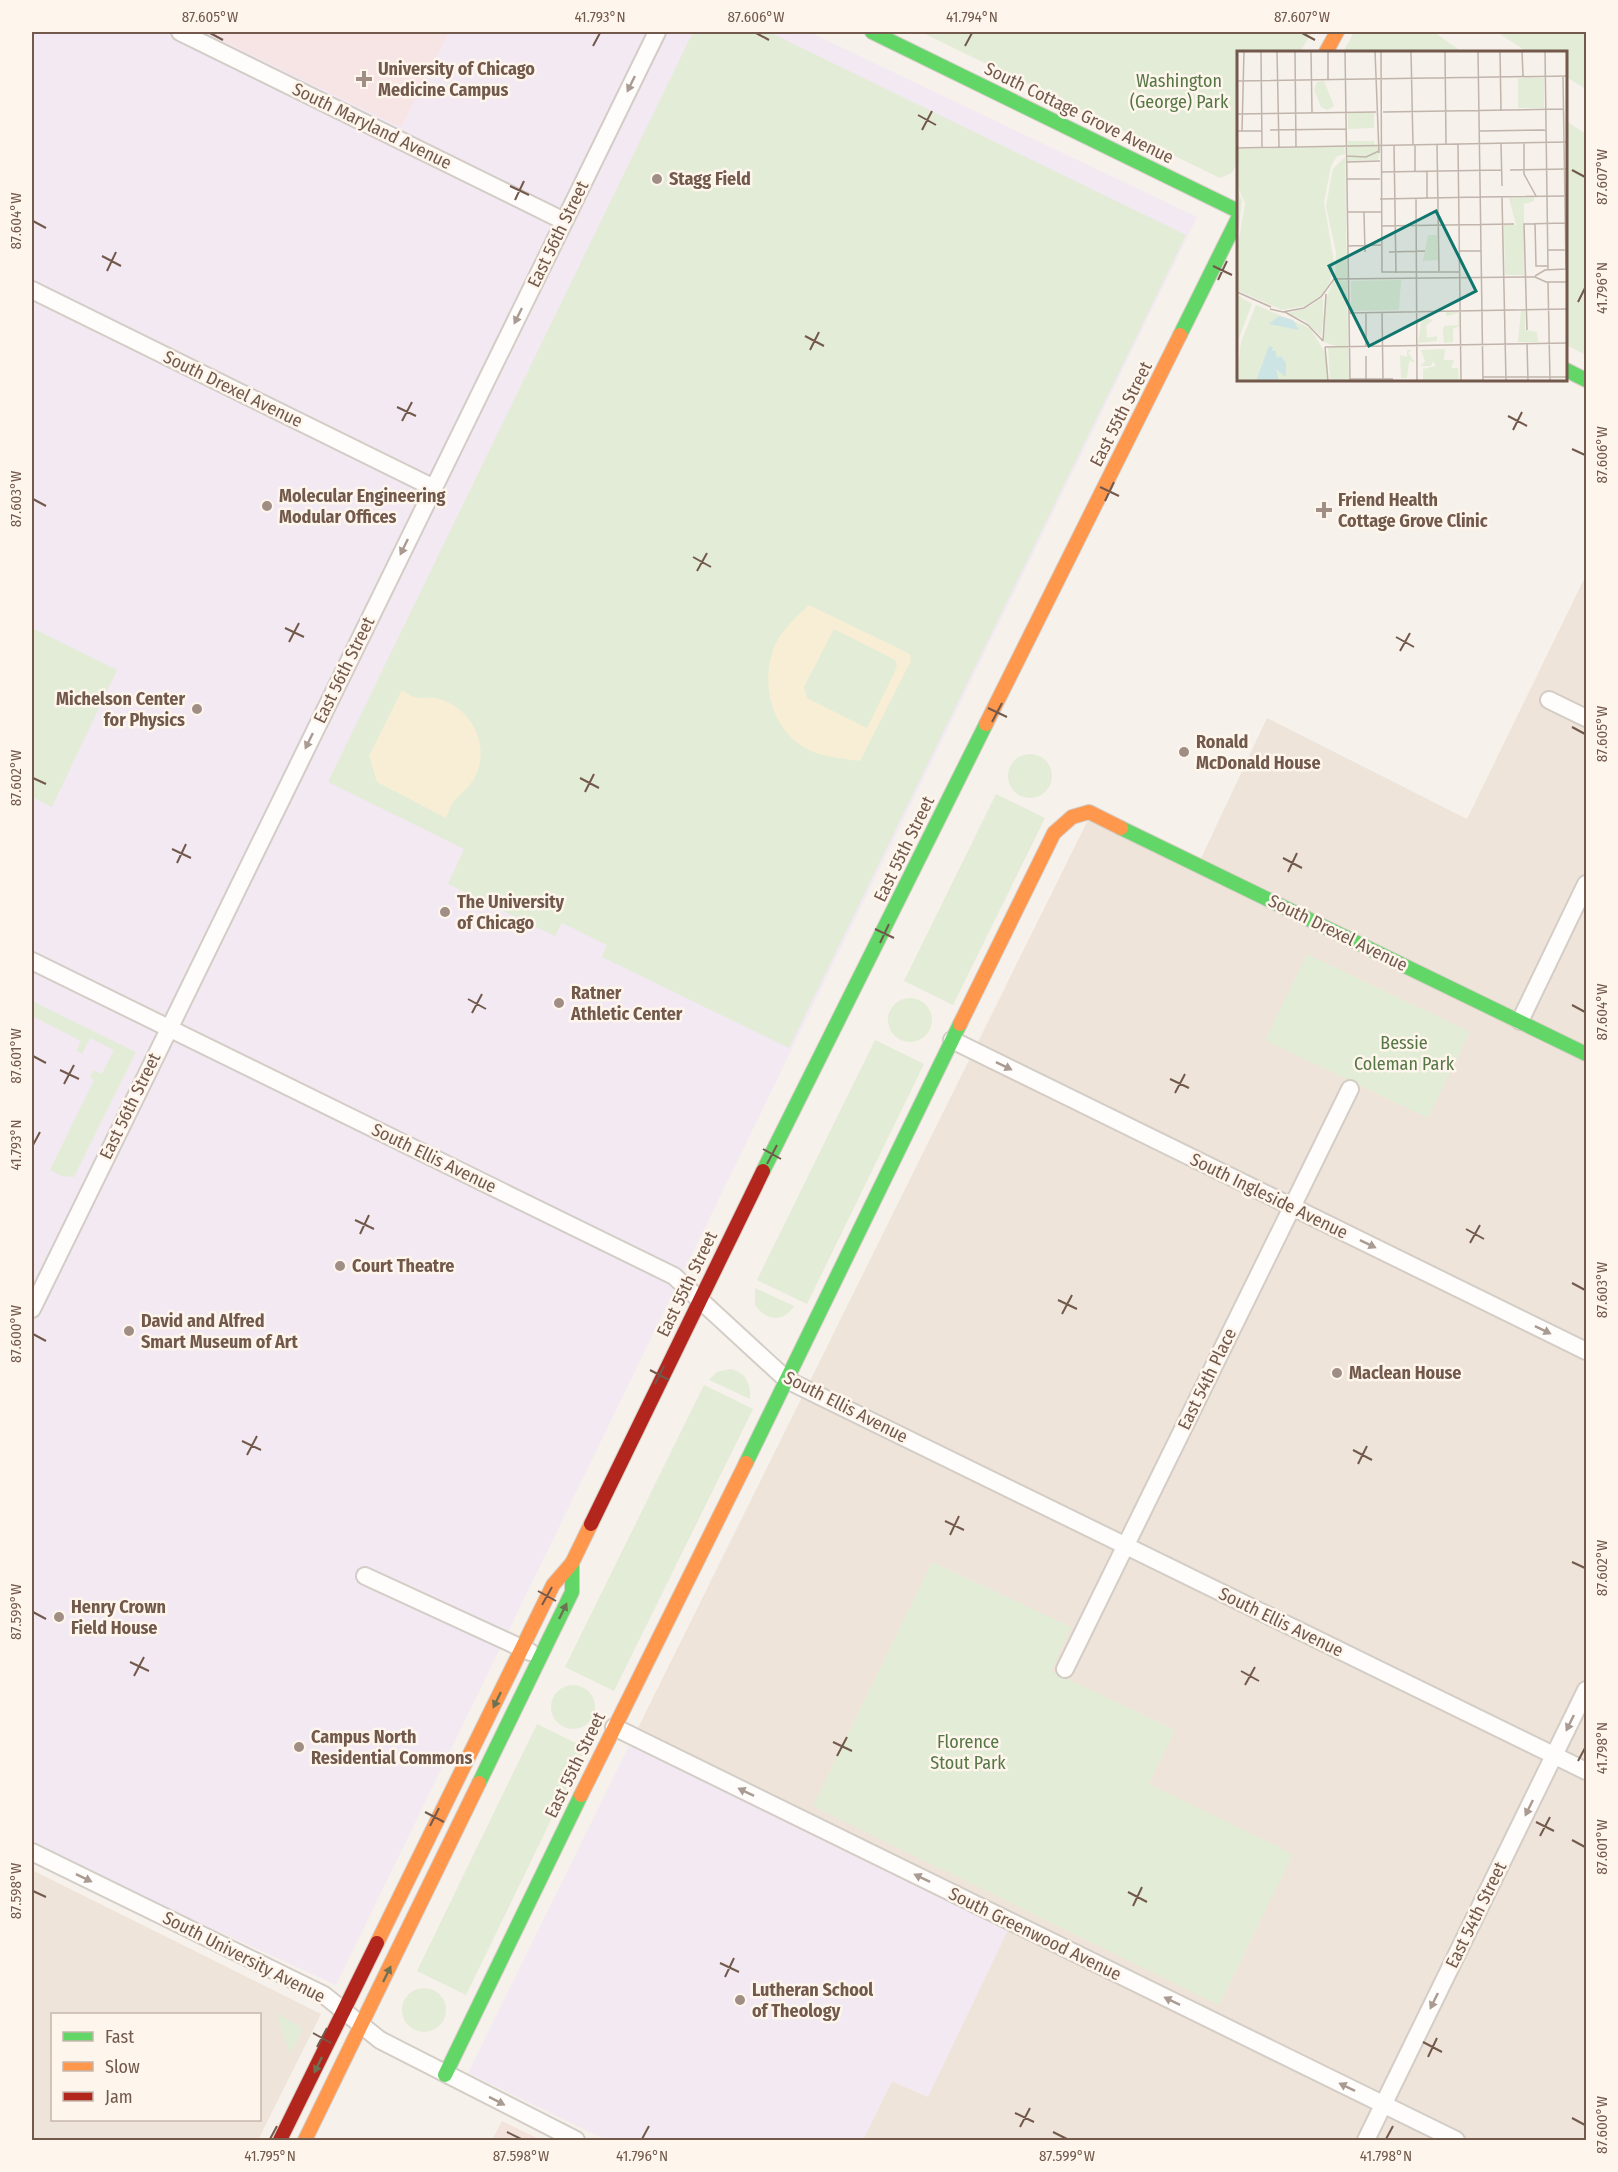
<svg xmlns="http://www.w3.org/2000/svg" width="1618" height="2172" viewBox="0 0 1618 2172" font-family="'Fira Sans Condensed',sans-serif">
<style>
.residential{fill:#efe4d9;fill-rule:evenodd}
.commercial{fill:#f3e3dc}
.education{fill:#f2e9f2}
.medical{fill:#f7e4e4}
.green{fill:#e3ecd6}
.sand{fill:#f7eed5;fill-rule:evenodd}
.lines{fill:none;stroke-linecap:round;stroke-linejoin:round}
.street-casing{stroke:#d3cdc6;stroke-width:20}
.fast-casing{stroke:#d5cec7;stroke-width:16}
.slow-casing{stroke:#d5cec7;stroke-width:16}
.jam-casing{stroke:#d5cec7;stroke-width:16}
.street{stroke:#fefdfc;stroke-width:16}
.fast{stroke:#63d668;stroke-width:14}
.slow{stroke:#ff974d;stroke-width:14}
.jam{stroke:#b3261e;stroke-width:14}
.oneway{fill:#aa9b92}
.oneway2{fill:#6f7252}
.ticks{fill:none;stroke:#72594c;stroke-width:2}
.poi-dot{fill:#a08e84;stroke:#fef6ec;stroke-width:2}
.labels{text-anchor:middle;stroke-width:5;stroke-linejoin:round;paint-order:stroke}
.poi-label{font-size:18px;font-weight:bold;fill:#72594c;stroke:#fef6ec;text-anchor:start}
.park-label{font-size:18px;fill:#557745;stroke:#fef6ec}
.street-label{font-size:18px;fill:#72594c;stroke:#fef6ec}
.inset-road{fill:none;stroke:#c1b4ab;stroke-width:1.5}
.view{fill:#0f766e;fill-opacity:0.15;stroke:#0f766e;stroke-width:3}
.inset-edge{fill:none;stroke:#72594c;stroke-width:3}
.neatline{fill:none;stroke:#72594c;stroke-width:2}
.ticks-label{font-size:15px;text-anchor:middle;fill:#72594c}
</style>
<rect width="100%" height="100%" fill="#f6f1eb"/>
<path class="residential" d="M1586,575V2140H863L892,2081L928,2097L631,1742L1089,818L1196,869L1267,718L1467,819Z
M32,1870L321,2014L258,2140H32ZM52,2014H260V2120H52Z"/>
<path class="commercial" d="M502,2121L541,2140H492Z"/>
<path class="education" d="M32,32H809L1197,217L336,1985L32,1846Z
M631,1742L1010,1926L928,2097L892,2081L863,2140H606L468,2073Z"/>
<path class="medical" d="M205,32H449L401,127Z"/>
<path class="green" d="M693,32H769L1186,235L789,1048L602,957L607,945L562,923L555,936L448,884L464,849L328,782Z
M921,32H1312L1300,52H1238V161L1232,173L1220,178Z
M1354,32H1434L1462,52H1343Z
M1497,32H1586V89L1566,77V52H1527Z
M1566,121L1586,134V355L1566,345Z
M32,628L117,670L52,807L32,797Z
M1008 776a22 22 0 1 1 44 0a22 22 0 1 1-44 0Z
M996,794L1045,818L953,1005L904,981Z
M1307,954L1470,1032L1428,1118L1265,1040Z
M888 1020a22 22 0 1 1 44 0a22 22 0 1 1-44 0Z
M32,1001L136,1052L74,1177L62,1176L50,1170L94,1080L90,1077L93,1070L102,1074L114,1050L90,1038L82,1054L76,1051L81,1041L32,1016Z
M875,1040L924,1064L807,1304L757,1280Z
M755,1288L794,1306C782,1324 766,1320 755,1305Z
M730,1369C746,1372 751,1384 750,1399L709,1380L717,1372Z
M704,1385L753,1409L614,1691L565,1667Z
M932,1562L1071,1627L1051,1671L1175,1730L1149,1784L1293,1854L1219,2005L813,1806Z
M551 1707a22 22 0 1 1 44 0a22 22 0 1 1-44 0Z
M537,1724L586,1748L466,1995L417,1971Z
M402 2010a22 22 0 1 1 44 0a22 22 0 1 1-44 0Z
M276,2013L301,2027V2032L290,2054Z"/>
<path class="sand" d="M809,605L910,654L911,661L860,761C847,759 832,758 819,754C773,740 757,684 776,643C783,629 797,616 809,605ZM834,629L895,660L897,667L867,728L807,698L804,687Z
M402,690C405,692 410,696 414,697C423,700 433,695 445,701C474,713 490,747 475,777C470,787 461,793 454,801C451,806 448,812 446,818L377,782L369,756Z"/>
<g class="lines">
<g class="street-casing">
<path id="street" d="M180,32L564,221
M32,290L434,488
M1549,700L1586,718
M32,961L674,1276L787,1380L1586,1771
M1520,1021L1586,884
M952,1040L1586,1351
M32,1309L657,32
M365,1576L530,1652
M1065,1669L1350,1089
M614,1727L1456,2140
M32,1852L324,1995L380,2040L576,2140
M1366,2140L1586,1690"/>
</g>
<g class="fast-casing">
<path id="fast" d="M872,32L1238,211
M1180,335L1238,218
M1566,370L1586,380
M1121,828L1586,1054
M763,1171L986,724
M746,1463L960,1024
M479,1783L572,1592V1563
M445,2075L581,1795"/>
</g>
<g class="slow-casing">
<path id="slow" d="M1326,52L1337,32
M986,724L1180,335
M960,1024L1054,833L1072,817L1089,812L1121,828
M581,1795L746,1463
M377,1943L553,1585L572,1563L591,1524
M305,2140L479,1783"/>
</g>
<g class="jam-casing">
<path id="jam" d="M591,1524L763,1171
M280,2140L377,1943"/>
</g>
<use href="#street" class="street"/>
<use href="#fast" class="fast"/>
<use href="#slow" class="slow"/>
<use href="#jam" class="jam"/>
</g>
<defs><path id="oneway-solid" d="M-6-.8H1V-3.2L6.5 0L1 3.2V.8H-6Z" transform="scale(1.5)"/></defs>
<g class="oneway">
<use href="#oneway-solid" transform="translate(631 84) rotate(116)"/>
<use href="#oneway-solid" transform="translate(518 316) rotate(116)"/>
<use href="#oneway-solid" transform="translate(404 547) rotate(116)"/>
<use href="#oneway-solid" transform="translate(309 741) rotate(116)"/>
<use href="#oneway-solid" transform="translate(1004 1066) rotate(26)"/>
<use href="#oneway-solid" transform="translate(1368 1244) rotate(26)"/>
<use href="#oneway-solid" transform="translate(1543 1330) rotate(26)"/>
<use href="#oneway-solid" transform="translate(1570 1723) rotate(116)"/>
<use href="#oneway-solid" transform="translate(746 1792) rotate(-154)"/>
<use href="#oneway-solid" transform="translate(1529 1808) rotate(116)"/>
<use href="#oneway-solid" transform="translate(84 1878) rotate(26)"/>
<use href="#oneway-solid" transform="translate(922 1878) rotate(-154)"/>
<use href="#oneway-solid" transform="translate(1172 2001) rotate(-154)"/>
<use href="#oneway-solid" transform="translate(1434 2001) rotate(116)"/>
<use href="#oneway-solid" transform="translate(1347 2087) rotate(-154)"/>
<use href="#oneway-solid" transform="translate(497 2101) rotate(27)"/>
</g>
<g class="oneway2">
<use href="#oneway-solid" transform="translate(563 1611) rotate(-64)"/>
<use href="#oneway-solid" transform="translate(497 1700) rotate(116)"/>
<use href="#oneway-solid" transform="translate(387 1974) rotate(-64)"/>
<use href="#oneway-solid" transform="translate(318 2065) rotate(116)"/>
</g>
<path class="ticks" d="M210,33L223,40M756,33L769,40M1302,33L1315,40M593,46L600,33M965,46L972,33M918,115L936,125M922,130L932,111M1572,170L1585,177M510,186L529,195M515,200L524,181M33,221L46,228M102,256L121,266M1213,266L1232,275M107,271L116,252M1218,280L1227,261M1578,302L1585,288M805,336L824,346M810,350L819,332M397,407L416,416M1508,416L1527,426M402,421L412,402M1513,430L1522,412M1572,449L1585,455M1100,487L1119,496M33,499L46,506M1105,501L1114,482M693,557L711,567M697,571L707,553M285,628L304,637M1396,637L1414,647M289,642L299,623M1400,651L1410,633M988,708L1007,717M992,722L1002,703M1572,727L1585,734M33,778L46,784M580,778L599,788M585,792L594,774M172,849L191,858M1283,858L1302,868M177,863L186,844M1288,872L1297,853M875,929L894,938M880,943L889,924M468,999L486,1009M1572,1005L1585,1012M472,1013L482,994M33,1056L46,1063M60,1070L79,1079M1170,1079L1189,1088M64,1084L74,1065M1175,1093L1185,1074M33,1145L40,1132M763,1149L781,1159M767,1164L777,1145M355,1220L374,1229M1466,1229L1484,1239M360,1234L369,1215M1470,1243L1480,1225M1572,1283L1585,1290M1058,1300L1077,1309M1062,1314L1072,1295M33,1334L46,1341M650,1370L669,1380M655,1384L664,1366M242,1441L261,1450M1353,1450L1372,1460M247,1455L257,1436M1358,1464L1367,1446M945,1521L964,1530M950,1535L959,1516M1572,1562L1585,1568M538,1591L556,1601M542,1605L552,1587M33,1612L46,1619M130,1662L149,1671M1241,1671L1259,1681M134,1676L144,1657M1245,1685L1255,1667M833,1742L852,1751M837,1756L847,1737M1578,1761L1585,1748M425,1812L444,1822M1536,1822L1554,1831M430,1826L439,1808M1540,1836L1550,1817M1572,1840L1585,1847M33,1891L46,1897M1128,1892L1147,1902M1133,1906L1142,1887M720,1963L739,1972M725,1977L734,1958M313,2033L331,2043M1423,2042L1442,2052M317,2047L327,2028M1428,2057L1437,2038M1015,2113L1034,2122M1572,2118L1585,2125M1020,2127L1030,2108M507,2132L521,2139M1053,2132L1067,2139M270,2139L277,2126M642,2139L649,2126M1386,2139L1393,2126"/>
<g class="poi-dot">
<path d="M361 70h6v6h6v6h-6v6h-6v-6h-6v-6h6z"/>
<circle cx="657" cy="179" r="6"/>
<circle cx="267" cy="506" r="6"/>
<path d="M1321 501h6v6h6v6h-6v6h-6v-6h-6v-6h6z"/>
<circle cx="197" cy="709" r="6"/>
<circle cx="1184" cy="752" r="6"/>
<circle cx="445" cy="912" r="6"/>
<circle cx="559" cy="1003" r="6"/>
<circle cx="340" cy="1266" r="6"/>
<circle cx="129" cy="1331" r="6"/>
<circle cx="1337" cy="1373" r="6"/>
<circle cx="59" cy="1617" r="6"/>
<circle cx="299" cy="1747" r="6"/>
<circle cx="740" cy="2000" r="6"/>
</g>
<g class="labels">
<g class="poi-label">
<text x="378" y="75">University of Chicago<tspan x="378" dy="21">Medicine Campus</tspan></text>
<text x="669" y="185">Stagg Field</text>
<text x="279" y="502">Molecular Engineering<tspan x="279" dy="21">Modular Offices</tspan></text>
<text x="1338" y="506">Friend Health<tspan x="1338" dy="21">Cottage Grove Clinic</tspan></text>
<text x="185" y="705" text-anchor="end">Michelson Center<tspan x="185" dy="21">for Physics</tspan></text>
<text x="1196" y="748">Ronald<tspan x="1196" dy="21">McDonald House</tspan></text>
<text x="457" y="908">The University<tspan x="457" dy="21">of Chicago</tspan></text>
<text x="571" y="999">Ratner<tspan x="571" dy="21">Athletic Center</tspan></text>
<text x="352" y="1272">Court Theatre</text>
<text x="141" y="1327">David and Alfred<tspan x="141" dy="21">Smart Museum of Art</tspan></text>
<text x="1349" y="1379">Maclean House</text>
<text x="71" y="1613">Henry Crown<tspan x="71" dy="21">Field House</tspan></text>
<text x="311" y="1743">Campus North<tspan x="311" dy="21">Residential Commons</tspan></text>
<text x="752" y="1996">Lutheran School<tspan x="752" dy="21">of Theology</tspan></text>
</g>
<g class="park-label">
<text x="1179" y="87">Washington<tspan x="1179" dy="21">(George) Park</tspan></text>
<text x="1404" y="1049">Bessie<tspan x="1404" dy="21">Coleman Park</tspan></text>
<text x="968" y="1748">Florence<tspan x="968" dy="21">Stout Park</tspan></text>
</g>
<g class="street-label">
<text transform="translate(1079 113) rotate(26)" y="6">South Cottage Grove Avenue</text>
<text transform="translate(372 126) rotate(26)" y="6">South Maryland Avenue</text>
<text transform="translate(558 234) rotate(-64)" y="6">East 56th Street</text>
<text transform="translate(233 389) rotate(26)" y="6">South Drexel Avenue</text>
<text transform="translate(1121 414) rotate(-63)" y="6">East 55th Street</text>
<text transform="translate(344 670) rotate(-64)" y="6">East 56th Street</text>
<text transform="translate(904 849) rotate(-64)" y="6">East 55th Street</text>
<text transform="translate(1338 933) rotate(26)" y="6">South Drexel Avenue</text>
<text transform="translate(130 1106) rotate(-64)" y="6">East 56th Street</text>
<text transform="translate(434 1158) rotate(26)" y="6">South Ellis Avenue</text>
<text transform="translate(1269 1196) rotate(26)" y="6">South Ingleside Avenue</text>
<text transform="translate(687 1284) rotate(-64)" y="6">East 55th Street</text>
<text transform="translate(1207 1379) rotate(-64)" y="6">East 54th Place</text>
<text transform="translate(846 1407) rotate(27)" y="6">South Ellis Avenue</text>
<text transform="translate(1281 1622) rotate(26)" y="6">South Ellis Avenue</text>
<text transform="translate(575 1765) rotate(-64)" y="6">East 55th Street</text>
<text transform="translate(1476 1915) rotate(-64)" y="6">East 54th Street</text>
<text transform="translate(1035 1934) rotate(26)" y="6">South Greenwood Avenue</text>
<text transform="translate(244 1957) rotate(27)" y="6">South University Avenue</text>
</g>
</g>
<g transform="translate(1237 51)">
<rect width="330" height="330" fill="#f6f1eb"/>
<path d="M281,27H307V57H281ZM87,30L97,55L90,59L84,56L77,39L80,31ZM111,62H137V77L111,78ZM111,90H137L138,95H144L141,109L111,110ZM107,96L108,103L100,105L94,115L87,151L97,212L93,231L85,244L68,255L45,259L0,239V201L8,152L0,135V98ZM108,106L110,227H98L99,201L89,155L96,118ZM0,138L5,150L0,191ZM297,146V150L287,153V224H268L267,174H279L272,147ZM191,184H200L201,209L186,210ZM97,229L110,230L111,294L102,296L87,291L88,250ZM164,229L162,259L114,260V230ZM0,244L15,253L0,292ZM86,247V270L84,285L68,270L51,262L70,257ZM19,254L73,277L90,305L91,330H0L4,291ZM284,259H288V279L300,281L301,291H281ZM209,261H221L222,275L216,278V291L207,292L206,279L207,275L221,274V262L209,265ZM185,266L196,269L189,275L190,287L200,285V290L181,292ZM111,296L112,330H93L91,297ZM208,298L207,309H217L214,317H221L222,330H186V318L199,315L196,310L194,315H184L188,310L184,299ZM170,299H175L171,302L178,311L172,310L170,327H164L163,304L170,306Z" fill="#e3ecd6"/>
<path d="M42,265L56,269L62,279L32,273ZM32,295L36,296L35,300L38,299L40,307L44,305L49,312V326L39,318L42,330H19Z" fill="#cde4e5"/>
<path class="inset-road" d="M24,0L25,96M40,0L42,96M58,0L59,96M74,0L75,62M91,0V28M108,0L113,330M138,0L142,102M144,0L145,221H223M174,0L176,94M208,0L209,93M241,0L246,330M263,0L264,59M285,0L286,25M308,0L311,218M326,25L329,218M0,30L330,25M146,61L327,58M0,63L139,61M33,79L109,78M0,80H25M5,80L7,0M243,80L309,79M244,80L307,79M264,92L265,135M287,92V123L299,145M200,93L202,220M221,93L224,330M157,94L159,222M178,94V120M0,97L330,91M109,105L129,106L142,100M110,111L143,110M273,119L330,118M190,120V147M144,121L265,119M110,128H143M243,146L330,145M265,146L269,330M179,147L180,330M143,148L243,146M110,161H144M127,161L128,201M298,172L299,215H311M144,175L277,173M111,195L144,194M311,199H330M223,200H244M152,201L188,200M298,225L308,219L329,218M311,231L313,330M330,231V253M0,241L34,256M33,258L46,261L67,257L84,246L97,228L298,226L309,231H330M48,261L71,274L86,290M129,261V296M145,261L146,328M112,262L330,258M290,279L287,173L329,172M86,290L89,243M290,292L291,330M88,296L330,292M88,296L91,330M246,326H330M113,328H156M129,329V305"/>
<path class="view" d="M199,160L239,240L132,295L92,215Z"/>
<rect width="330" height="330" class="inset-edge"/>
</g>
<rect width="1618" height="2172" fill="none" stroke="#fef6ec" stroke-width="66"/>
<rect x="51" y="2013" width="210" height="108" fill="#fef6ec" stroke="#c6b7ac" stroke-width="1.5"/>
<rect x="63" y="2032" width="30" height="9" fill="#63d668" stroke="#c6b7ac" stroke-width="1.5"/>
<text x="105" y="2043" font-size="18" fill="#72594c">Fast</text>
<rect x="63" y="2062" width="30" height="9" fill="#ff974d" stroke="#c6b7ac" stroke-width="1.5"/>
<text x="105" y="2073" font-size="18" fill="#72594c">Slow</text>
<rect x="63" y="2092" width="30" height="9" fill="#b3261e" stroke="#c6b7ac" stroke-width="1.5"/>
<text x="105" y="2103" font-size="18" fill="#72594c">Jam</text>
<rect x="33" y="33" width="1552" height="2106" class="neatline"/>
<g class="ticks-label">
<text x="210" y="22">87.605°W</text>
<text x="600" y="22">41.793°N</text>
<text x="756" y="22">87.606°W</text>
<text x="972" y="22">41.794°N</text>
<text x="1302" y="22">87.607°W</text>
<text transform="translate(1602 177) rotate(-90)" y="5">87.607°W</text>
<text transform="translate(16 221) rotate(-90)" y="5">87.604°W</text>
<text transform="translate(1602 288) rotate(-90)" y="5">41.796°N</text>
<text transform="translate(1602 455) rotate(-90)" y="5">87.606°W</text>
<text transform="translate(16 499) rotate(-90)" y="5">87.603°W</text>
<text transform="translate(1602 734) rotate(-90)" y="5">87.605°W</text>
<text transform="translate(16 778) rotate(-90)" y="5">87.602°W</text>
<text transform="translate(1602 1012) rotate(-90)" y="5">87.604°W</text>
<text transform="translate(16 1056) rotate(-90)" y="5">87.601°W</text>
<text transform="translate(16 1145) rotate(-90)" y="5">41.793°N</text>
<text transform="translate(1602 1290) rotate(-90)" y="5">87.603°W</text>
<text transform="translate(16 1334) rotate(-90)" y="5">87.600°W</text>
<text transform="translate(1602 1568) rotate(-90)" y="5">87.602°W</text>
<text transform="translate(16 1612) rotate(-90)" y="5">87.599°W</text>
<text transform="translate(1602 1748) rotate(-90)" y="5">41.798°N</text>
<text transform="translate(1602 1847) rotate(-90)" y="5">87.601°W</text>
<text transform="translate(16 1891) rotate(-90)" y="5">87.598°W</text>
<text transform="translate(1602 2125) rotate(-90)" y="5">87.600°W</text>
<text x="270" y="2161">41.795°N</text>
<text x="521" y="2161">87.598°W</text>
<text x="642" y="2161">41.796°N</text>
<text x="1067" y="2161">87.599°W</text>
<text x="1386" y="2161">41.798°N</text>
</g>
</svg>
